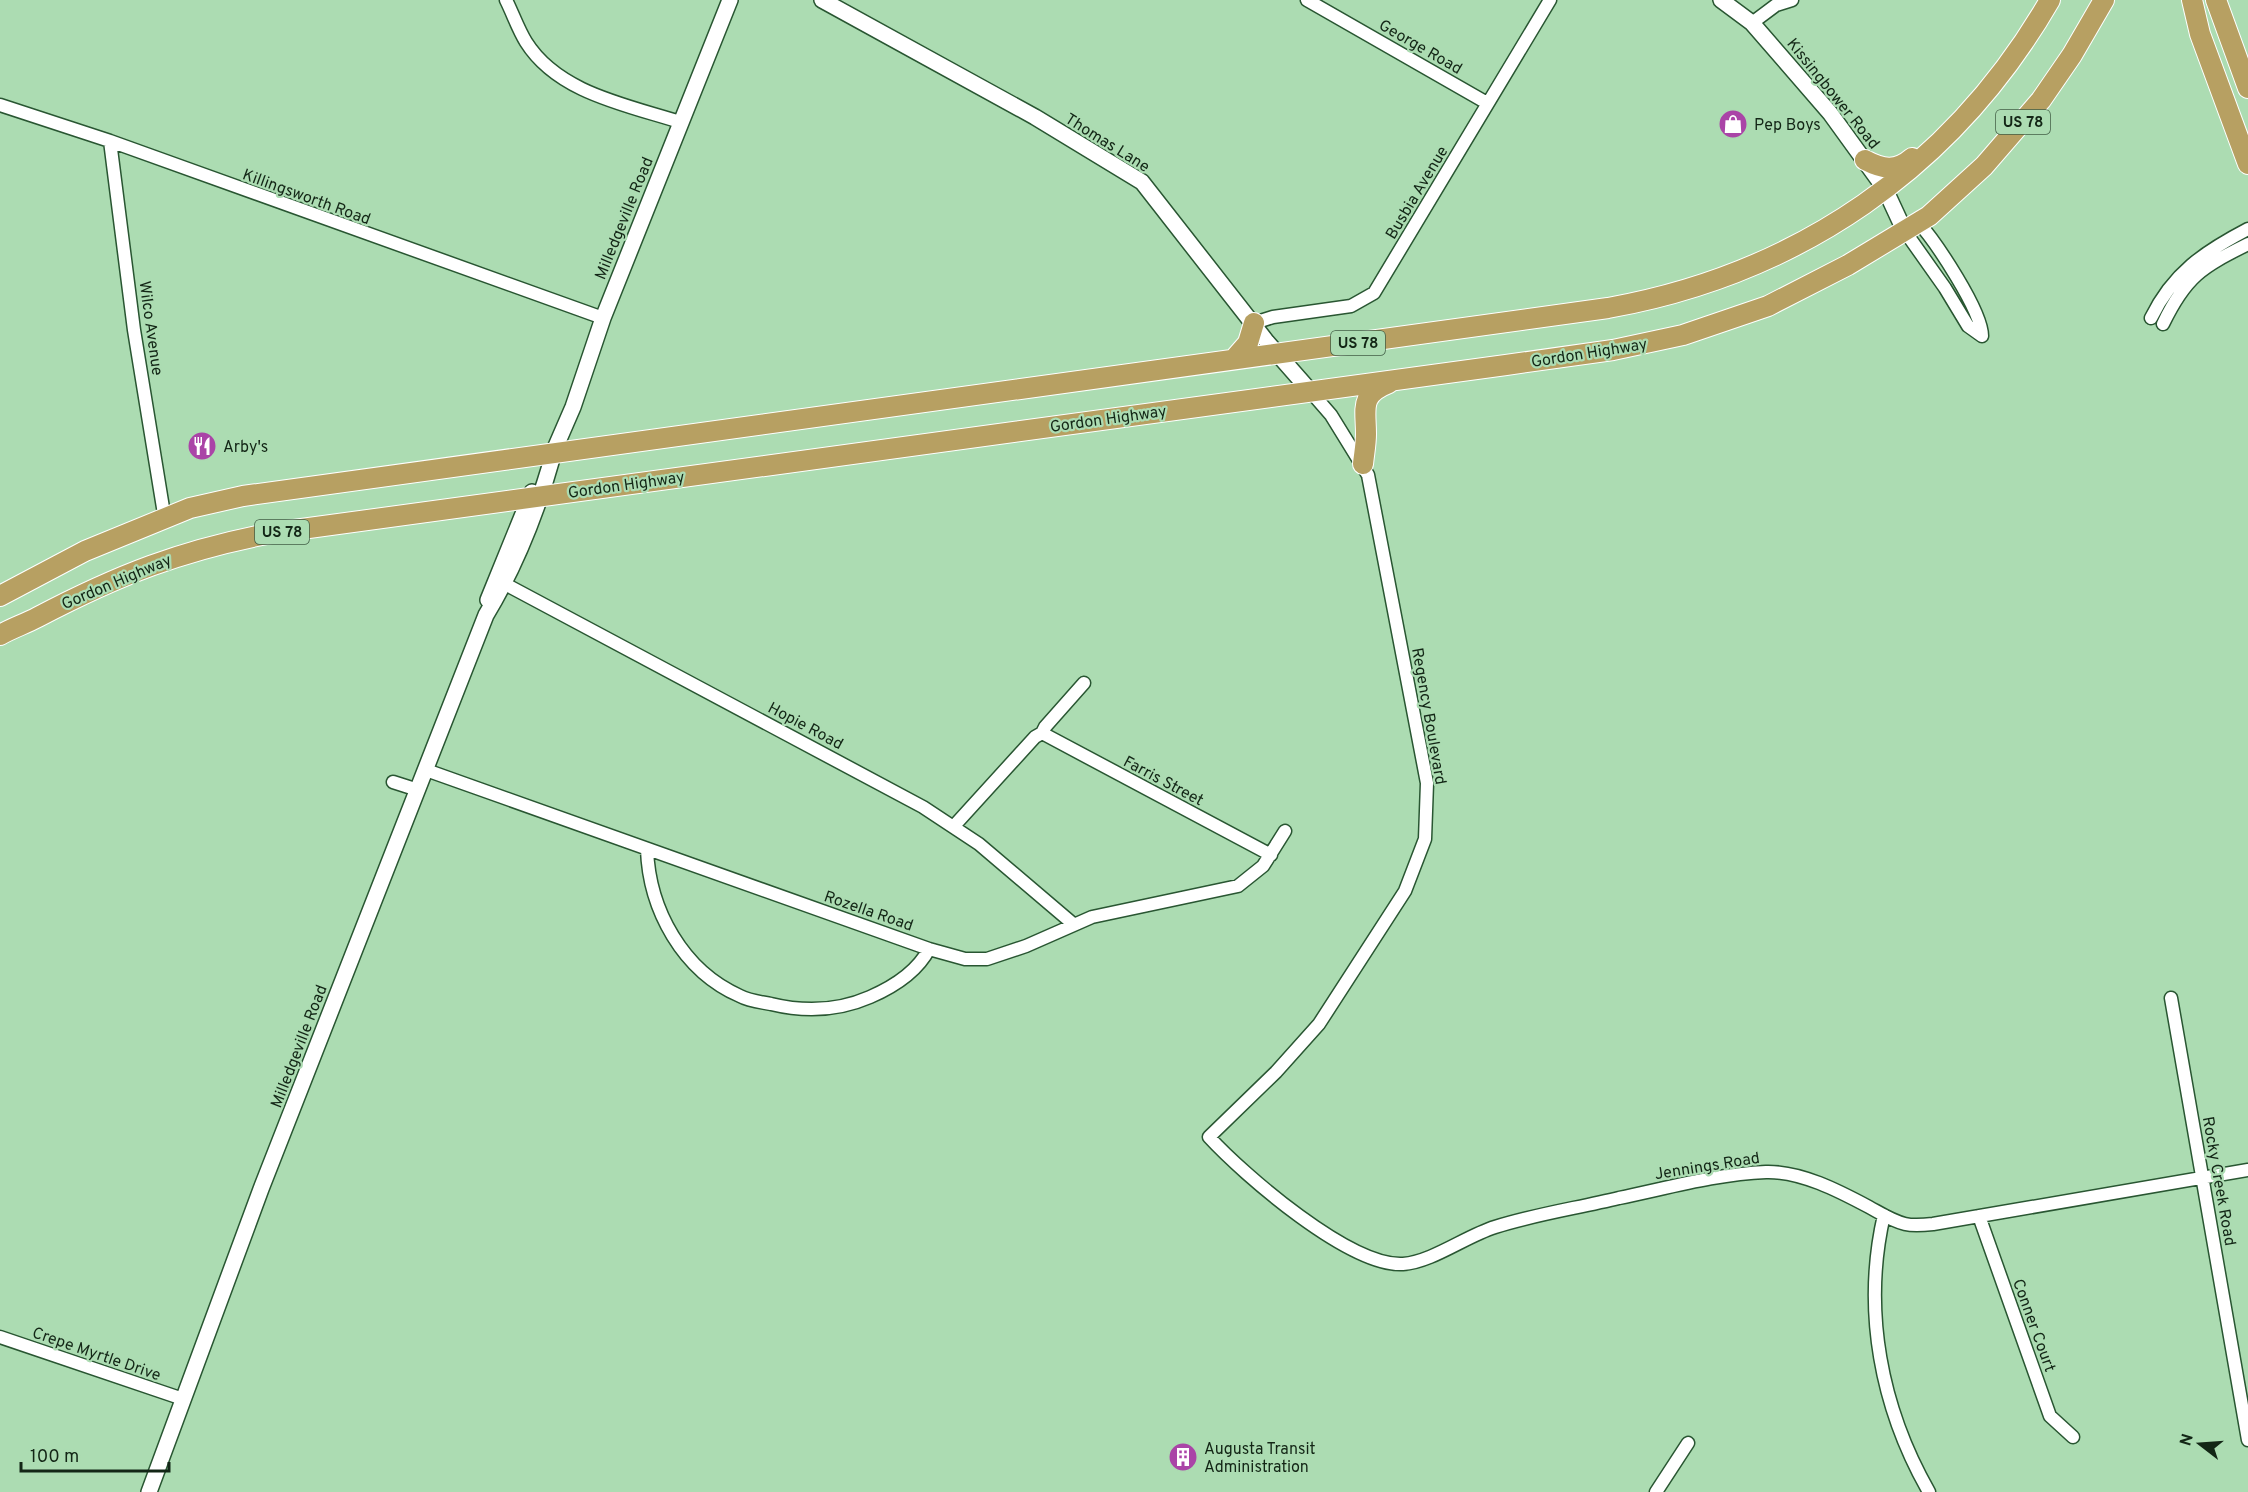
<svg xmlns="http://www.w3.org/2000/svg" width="2248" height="1492" viewBox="0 0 2248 1492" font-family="Overpass,sans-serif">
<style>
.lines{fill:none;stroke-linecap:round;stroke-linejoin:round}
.minor-casing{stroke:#295632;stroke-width:15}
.tertiary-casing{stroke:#295632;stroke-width:18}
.trunk-casing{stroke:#fff;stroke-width:22}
.minor{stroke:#fff;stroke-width:12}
.tertiary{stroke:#fff;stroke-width:15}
.trunk{stroke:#b7a062;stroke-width:20}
.labels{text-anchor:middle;stroke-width:4.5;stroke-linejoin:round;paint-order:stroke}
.shield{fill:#acdcb2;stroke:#415d45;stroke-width:1.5}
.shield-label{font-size:15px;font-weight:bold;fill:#132616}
.street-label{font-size:16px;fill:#132616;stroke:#acdcb2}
.poi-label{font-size:16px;fill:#132616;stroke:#acdcb2;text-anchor:start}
</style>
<rect width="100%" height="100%" fill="#acdcb2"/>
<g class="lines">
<g class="minor-casing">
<path id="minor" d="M506,0C513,14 518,29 526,42C558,93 627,105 680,122
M1307,0L1487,103
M1752,23L1776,5L1792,0
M0,105L110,141L603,318
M110,141L134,330L165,520
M1918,222C1936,242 1982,311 1982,336
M1904,230L1945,288L1968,326L1982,336
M2151,318C2173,273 2204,252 2248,229
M1254,323L1273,317L1351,306L1374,293L1550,0
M2163,324C2186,276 2202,267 2248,244
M1311,392L1331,415L1368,475L1427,783L1425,839L1405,891L1319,1024L1276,1072L1209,1137C1244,1175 1350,1267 1403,1264C1432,1262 1466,1236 1495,1227C1536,1214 1578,1208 1619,1198C1668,1188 1716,1174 1766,1172C1801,1171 1839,1191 1869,1207C1880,1213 1892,1221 1905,1224C1914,1226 1924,1225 1933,1224L2248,1170
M505,584L923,807L979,844L1072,923
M1042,733L1045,727L1084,683
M426,770L929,949L965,959H987L1026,946L1092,917L1238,886L1263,866L1285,831
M393,782L418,790
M954,826L1035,737L1042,733L1271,855
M647,849C649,910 683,971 740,996C749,1001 761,1002 771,1004C804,1012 838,1011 870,997C893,987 917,972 929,949
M2171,998L2248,1440
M1884,1215C1862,1310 1881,1408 1929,1492
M1979,1216L2050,1416L2073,1437
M0,1337L183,1399
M1656,1492L1688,1443"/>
</g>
<g class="tertiary-casing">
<path id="tertiary" d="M822,0L1035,117L1142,182L1267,342L1311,392
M1721,0L1752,23L1830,113L1885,189L1904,230
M550,460L573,407L603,318L730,0
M488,600L532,492
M149,1492L261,1189L486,615C517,564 538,509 554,452"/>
</g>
<g class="trunk-casing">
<path id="trunk" d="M2192,0L2200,34L2248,164
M2216,0L2248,88
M1865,160C1882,169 1896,172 1912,158
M1234,359L1248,343L1254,323
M1363,464C1364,454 1366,444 1366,434C1366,408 1359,395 1389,383
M0,596L85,551L190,508L243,496L1608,308C1798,274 1953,168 2050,0
M0,635C12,628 25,624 38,617C118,575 182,550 272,533L1506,365L1613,350L1683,335L1768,306L1848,265L1929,216L1984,166L2041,100L2072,55L2104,0"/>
</g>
<use href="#minor" class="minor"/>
<use href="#tertiary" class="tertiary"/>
<use href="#trunk" class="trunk"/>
</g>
<defs>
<g id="shop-disc" transform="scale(1.5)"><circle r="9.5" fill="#aa44a7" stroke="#acdcb2"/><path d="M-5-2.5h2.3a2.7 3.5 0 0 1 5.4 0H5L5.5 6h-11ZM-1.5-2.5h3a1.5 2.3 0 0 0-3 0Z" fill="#fff"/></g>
<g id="restaurant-disc" transform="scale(1.5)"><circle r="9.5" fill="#aa44a7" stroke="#acdcb2"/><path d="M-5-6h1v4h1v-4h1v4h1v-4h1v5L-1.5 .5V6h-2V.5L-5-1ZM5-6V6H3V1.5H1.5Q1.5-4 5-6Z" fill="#fff"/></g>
<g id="building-disc" transform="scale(1.5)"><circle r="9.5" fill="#aa44a7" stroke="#acdcb2"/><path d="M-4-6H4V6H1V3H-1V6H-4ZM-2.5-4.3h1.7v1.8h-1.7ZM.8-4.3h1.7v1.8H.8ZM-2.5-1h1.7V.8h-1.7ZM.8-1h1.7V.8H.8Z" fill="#fff"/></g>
</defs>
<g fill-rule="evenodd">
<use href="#shop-disc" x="1733" y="124"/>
<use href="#restaurant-disc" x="202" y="446"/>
<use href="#building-disc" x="1183" y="1457"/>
</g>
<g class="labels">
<g class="shield">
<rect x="1996" y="110" width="54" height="24" rx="4.5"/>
<rect x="1331" y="331" width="54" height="24" rx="4.5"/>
<rect x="255" y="520" width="54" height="24" rx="4.5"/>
</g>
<g class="shield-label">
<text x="2023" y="127">US 78</text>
<text x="1358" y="348">US 78</text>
<text x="282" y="537">US 78</text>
</g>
<g class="street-label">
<text transform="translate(1421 46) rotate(30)" y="6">George Road</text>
<text transform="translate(1834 93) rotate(51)" y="6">Kissingbower Road</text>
<text transform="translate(1108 142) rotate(32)" y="6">Thomas Lane</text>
<text transform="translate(1416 192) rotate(-59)" y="6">Busbia Avenue</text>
<text transform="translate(307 196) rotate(20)" y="6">Killingsworth Road</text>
<text transform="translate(623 218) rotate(-68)" y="6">Milledgeville Road</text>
<text transform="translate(152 328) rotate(82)" y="6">Wilco Avenue</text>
<text transform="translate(1589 352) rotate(-9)" y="6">Gordon Highway</text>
<text transform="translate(1108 418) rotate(-8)" y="6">Gordon Highway</text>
<text transform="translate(626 484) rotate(-8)" y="6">Gordon Highway</text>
<text transform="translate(116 581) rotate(-23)" y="6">Gordon Highway</text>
<text transform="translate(1430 716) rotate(80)" y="6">Regency Boulevard</text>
<text transform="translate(806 725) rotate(28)" y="6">Hopie Road</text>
<text transform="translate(1164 780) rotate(28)" y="6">Farris Street</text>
<text transform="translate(869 910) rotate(19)" y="6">Rozella Road</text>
<text transform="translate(298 1046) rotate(-69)" y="6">Milledgeville Road</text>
<text transform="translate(1707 1165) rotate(-9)" y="6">Jennings Road</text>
<text transform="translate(2220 1181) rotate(80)" y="6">Rocky Creek Road</text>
<text transform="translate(2035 1325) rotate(70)" y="6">Conner Court</text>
<text transform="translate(97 1353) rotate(19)" y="6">Crepe Myrtle Drive</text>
</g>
<g class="poi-label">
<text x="1754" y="130">Pep Boys</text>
<text x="223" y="452">Arby's</text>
<text x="1204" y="1454">Augusta Transit<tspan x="1204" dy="18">Administration</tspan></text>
</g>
</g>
<g transform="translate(2200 1444) rotate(287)" stroke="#acdcb2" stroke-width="4.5" paint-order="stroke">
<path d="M0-4.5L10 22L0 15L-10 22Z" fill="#132616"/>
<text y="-9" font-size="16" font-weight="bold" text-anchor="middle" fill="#132616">N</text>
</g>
<path d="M21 1462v9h148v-9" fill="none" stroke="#132616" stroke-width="3"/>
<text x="30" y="1462" font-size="18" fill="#132616" stroke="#acdcb2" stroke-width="4.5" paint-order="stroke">100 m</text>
</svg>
